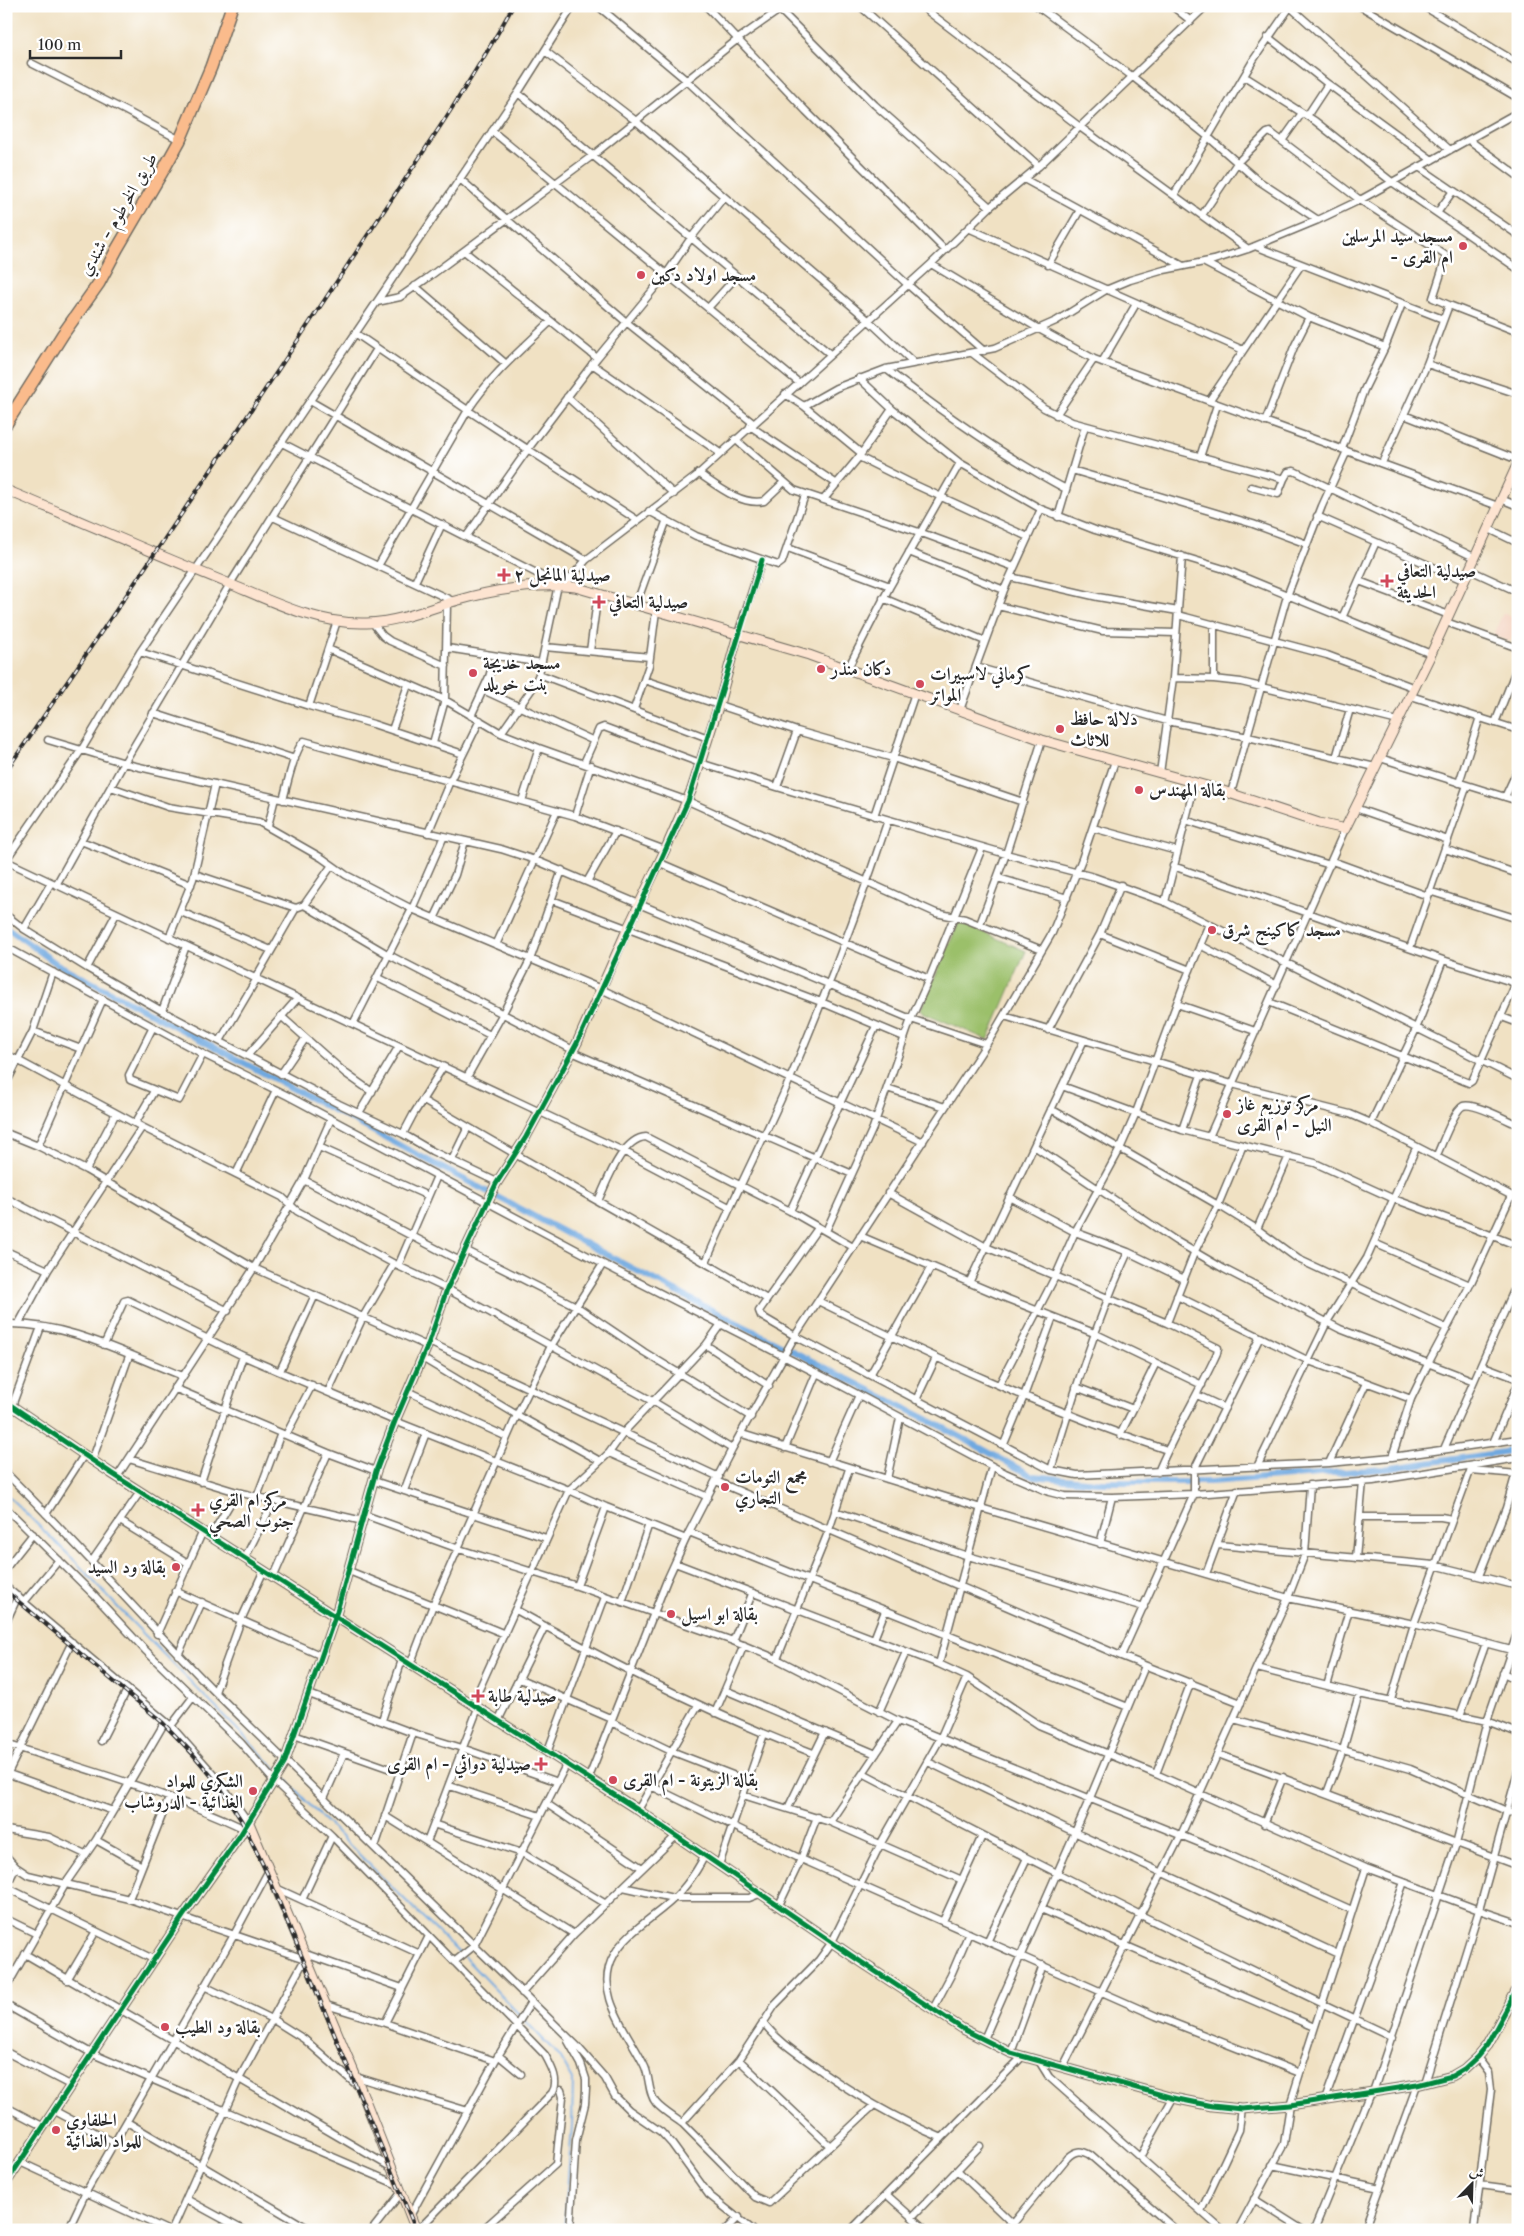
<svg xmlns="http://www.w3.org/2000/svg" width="1524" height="2236" viewBox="0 0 1524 2236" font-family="'Libre Caslon Text',Amiri,serif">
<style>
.built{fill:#f4d3c0}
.pitch{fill:#9bc06b;stroke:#63764b}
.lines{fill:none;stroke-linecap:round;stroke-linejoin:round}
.stream{stroke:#70a9e0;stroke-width:2}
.canal{stroke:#70a9e0;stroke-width:6}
.street-casing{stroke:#706b60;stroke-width:9}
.secondary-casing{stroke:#706b60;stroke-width:11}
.highway-casing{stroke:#706b60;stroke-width:14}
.street{stroke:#fff;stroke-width:6}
.secondary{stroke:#fde4d1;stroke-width:9}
.highway{stroke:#fabb8c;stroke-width:11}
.rail-casing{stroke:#2b2b2b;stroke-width:4}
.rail{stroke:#fff;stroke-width:2;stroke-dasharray:5.5;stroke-linecap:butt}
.cycleway-casing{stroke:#fff;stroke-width:8}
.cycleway{stroke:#00873e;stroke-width:5}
.poi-dot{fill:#d1495b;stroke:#fff;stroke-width:2}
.labels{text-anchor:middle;stroke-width:5;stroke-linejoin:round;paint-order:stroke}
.street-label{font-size:18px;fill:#2b2b2b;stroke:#fff}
.poi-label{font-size:18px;font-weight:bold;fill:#2b2b2b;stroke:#fff;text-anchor:start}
</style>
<rect width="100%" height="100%" fill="#fff"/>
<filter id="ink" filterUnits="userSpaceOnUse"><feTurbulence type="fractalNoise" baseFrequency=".02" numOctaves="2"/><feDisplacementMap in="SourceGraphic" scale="10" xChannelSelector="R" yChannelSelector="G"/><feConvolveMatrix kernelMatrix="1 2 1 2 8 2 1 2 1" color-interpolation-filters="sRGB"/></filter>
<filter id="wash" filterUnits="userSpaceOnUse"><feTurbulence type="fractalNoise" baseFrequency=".0096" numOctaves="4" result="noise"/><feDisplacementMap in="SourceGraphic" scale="20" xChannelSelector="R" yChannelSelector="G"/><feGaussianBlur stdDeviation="1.12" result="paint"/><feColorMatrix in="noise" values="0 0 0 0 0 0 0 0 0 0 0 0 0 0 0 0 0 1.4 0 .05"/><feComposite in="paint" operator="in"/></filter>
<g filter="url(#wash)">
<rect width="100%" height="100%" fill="#f0e1c3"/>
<path class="built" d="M1503,613L1518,620L1510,642L1493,636Z"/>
<path class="pitch" d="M959,922L1026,951L988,1040L920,1011Z"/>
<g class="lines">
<path class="stream" d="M6,1494L75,1561L125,1615L277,1770
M282,1775L319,1815L460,1954
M464,1957L560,2057L573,2080L572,2126L564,2230"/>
<path class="canal" d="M6,927L57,964L694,1301L944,1428L1032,1476L1096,1482H1211L1384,1469L1518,1450"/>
</g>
</g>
<g filter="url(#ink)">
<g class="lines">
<g class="street-casing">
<path id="street" d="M354,6L357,7
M598,6L686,80L907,284L984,351
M706,6L806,111L945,250
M776,6L875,105L990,207
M860,6L1039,166
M921,6L1080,127L1248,249
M1037,6L1133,77L1207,136L1256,179L1318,220
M1172,6L1191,21
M1289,6L1450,150
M1360,6L1518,98
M1423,6L1518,63
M1515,6L1518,8
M1268,37L1328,84L1432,160
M545,51L636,121L867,319L913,362
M31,63L126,111L180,140
M1244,76L1315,121L1392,182L1518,269
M518,93L830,354
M1307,116L1328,84
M492,131L798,382
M1469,140L1518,176
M1282,141L1302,113
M1419,167L1518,235
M460,179L625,321L753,423
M1024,179L1183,266
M1174,195L1254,59L1290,7
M1437,213L1453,191
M1202,215L1237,163L1267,133L1270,132L1360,200L1445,255L1446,258L1433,298L1449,305
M968,228L1243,350
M1255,246L1443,319
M464,251L597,358
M1205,263L1309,317L1385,347L1364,390L1342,449
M931,264L1039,329L1094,359L1498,506
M1048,265L1080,210
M415,286L505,363
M377,302L400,297L426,279L592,156L738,39L785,6
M708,308L737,276
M355,333L472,413L637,520
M1385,347L1402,304
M972,353L1044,408L1072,422L1284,479L1288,472L1294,471L1476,558
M1102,362L1136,304
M592,364L720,453
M1427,364L1518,394
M886,369C943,413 1002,455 1066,489
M859,378L892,409L960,463L1041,509L1095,530L1224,569L1431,654
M785,394L804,406L861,453
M567,397L674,494
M310,401L586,560
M1209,401L1301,265
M804,406L836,388L886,369L995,348L1056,321L1106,290L1130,280L1164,270L1214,260L1248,249L1318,220L1360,200L1518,112
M1056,415L1094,359
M1404,415L1518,460
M1265,422L1294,347L1309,317
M750,426L837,484
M735,439L794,490L919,532L1014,567
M282,443L542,576L567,582
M859,457L909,482L1028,537
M1200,457L1217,405
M1382,463L1427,364L1449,305L1518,332
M1072,470L1253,524L1307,544
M698,473C716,485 741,506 764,501L783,483
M1251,487L1278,494L1284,479
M824,499L859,457L892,409
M1501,499L1518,506
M649,511L696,536L778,565L782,562L805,495
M1317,516L1465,581
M273,517L455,602
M1058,517L1085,426
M1489,529L1518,543
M466,537L528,449L597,358L667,273L691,238L724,197
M788,548L890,586
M909,552L1004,590
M378,566L468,410C491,375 521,350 551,321
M1470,570L1518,592
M1010,577L1098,597L1178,611
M1359,581L1449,615
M415,582L442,524
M564,586L586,560L695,477L931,264L990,207L1039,166L1206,6
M883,598L985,641
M636,605L666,522
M998,606L1103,631L1176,633
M1178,615L1327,655L1415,688
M1342,618L1376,542
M372,622L383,636L390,641L446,666
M1446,622L1518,648
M738,634L762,560
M545,647L650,657
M447,648L542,663
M328,649L445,700L501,733L539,748L688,801L936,913L965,919L1042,950
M590,651L598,593
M140,652L309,706L373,724L463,754
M976,667L1167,721L1248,737L1375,767
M847,670L890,586L960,463
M539,674L708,738
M1173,678L1214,679L1241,682L1398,721
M1214,679V624
M644,680L797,731L893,758L1023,802
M483,690L594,741
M1411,696L1518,730
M309,706L337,621
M634,709L649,665L656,611
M960,710L1004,590L1041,509
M153,713L295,759
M471,716L489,677L495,656
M1495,723L1518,665
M392,730L408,685
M501,733L534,686L539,674L558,585
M48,740L135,766L501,849L535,860L911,1019L986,1044
M433,743L445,700L447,604
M1336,758L1350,709
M1380,758L1518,801
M584,763L599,729L604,727L700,763L777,787L1006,854L1094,877L1165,902L1518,1079
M1160,773L1173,678L1182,556
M1459,783L1480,717
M111,787L168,807L259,822L322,858L346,875L412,909L601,989L923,1142
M777,787L797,731
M1231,793L1287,596L1322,506L1347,451
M1505,797L1518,769
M283,800C287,786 294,750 304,741L575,816L665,850
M522,801L539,748
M1355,808L1448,840
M575,816L591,765
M874,816L915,693
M1185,820L1330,865
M268,826L275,798
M1093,828L1177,851
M428,833L450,781L480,720
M81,841L191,885
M1445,849L1518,874
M6,860L82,749L140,652L518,93L573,6
M6,861L623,1151L729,1207
M1332,861L1428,896
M660,863L929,979
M1173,866L1443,960L1518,984
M195,874L296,908L304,905L332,865
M998,878L1067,898
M588,880L616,831
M56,885L124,763L230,584L377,349
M1429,891L1518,919
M552,900L821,1002L904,1037
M1165,902L1195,783
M304,905L389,955L573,1050
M181,912L271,950
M6,915L24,929L87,968L162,1011L339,1104L403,1134L432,1151L497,1182
M434,919L455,875L465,841
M980,924L1006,854L1042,740
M24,929L51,883
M1100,934L1190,970
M169,938L193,879L215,784
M496,945L557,811
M1200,945L1277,985
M6,947L203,1054L288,1096L603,1264L842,1386L1005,1473L1049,1492L1065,1496L1112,1497L1194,1494L1373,1481L1518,1458
M1410,948L1467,785
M87,968L116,914
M378,978L490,1035
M255,979L296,908
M1269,1002L1469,1083L1472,1081L1516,983
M1177,1004L1255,1031
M162,1011L186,946
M281,1016L345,1073L372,1092
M1004,1016L1232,1084L1350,1114L1371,1123L1518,1199
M1502,1017L1518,1023
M353,1024L412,909L444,836
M153,1027L129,1075L130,1080L179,1100L203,1054
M1048,1030L1100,934L1121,885
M33,1031L81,1049
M220,1041L256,980
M572,1052L852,1174
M6,1054L142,1127L282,1197L297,1211L398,1266L447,1289L654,1402L732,1449
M247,1056L297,999
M281,1074L305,1039
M467,1077L502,1015L530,960L562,870
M6,1084L33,1031L53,972
M1062,1086L1182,1130L1315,1163L1394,1199L1465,1225L1518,1246
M887,1088L945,1107
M422,1100C537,1168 653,1231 767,1299
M1051,1109L1218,1205L1257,1229L1298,1259L1446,1328
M359,1113L399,1046
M136,1122L154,1091
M1371,1123L1416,1029L1443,960
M1182,1130L1201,1075
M6,1133L38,1146L86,1170L254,1268L427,1346
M403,1134L413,1115L443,1067
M1209,1137L1345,829
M38,1146L103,999
M1034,1146L1176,1241L1224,1269L1340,1329L1474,1381
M319,1147L428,1196
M1436,1157C1441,1147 1454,1110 1463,1106C1473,1102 1507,1120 1518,1125
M452,1160L468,1127
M86,1170L116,1113
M236,1174L276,1090
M304,1180L460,1261
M888,1193L986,1247L1167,1323L1218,1348L1217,1353C1199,1393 1175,1431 1158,1472
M1009,1197L1075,1232L1128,1252L1184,1279
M6,1198L228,1311
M598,1201C607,1182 622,1138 646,1137L790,1211L853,1247
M790,1211L876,1026
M818,1228L759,1311L761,1316L795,1336L1051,1470L1077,1475L1329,1463L1392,1457L1518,1439
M1257,1229L1289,1156
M826,1231L873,1128L911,1019L929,979L982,848
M860,1236L1008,1299L1094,1333L1202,1385
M1374,1243L1470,1285
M465,1250L576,1306L644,1352L751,1417
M6,1251L48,1270
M706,1262C732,1200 763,1141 790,1079C826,994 859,908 888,820
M398,1266L437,1176
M969,1283L1084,1040
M1177,1296L1309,1361L1411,1399
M818,1301C932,1357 1047,1410 1167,1450
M19,1323L48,1270L142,1127
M1167,1323L1194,1253L1218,1205L1243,1145
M6,1324C68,1322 127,1355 183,1376
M429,1342L719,1477
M104,1345L124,1301L128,1300L243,1356L395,1421L569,1490L606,1507L686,1539
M706,1345L769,1386
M422,1358L517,1415L600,1461
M1481,1365L1518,1379
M280,1371L315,1295
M870,1375L931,1267
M999,1385L1056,1275L1075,1232L1120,1149L1135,1115L1184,984L1209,924
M1076,1387L1133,1409
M174,1388L328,1453L376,1471
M328,1392L363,1317L394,1264
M409,1392L507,1437
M1197,1395L1225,1408
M916,1400L936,1358
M12,1406L41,1327
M742,1434L981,1508L1288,1598L1414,1624L1511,1650
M286,1435L312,1385
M1120,1435L1156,1363
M1493,1443L1518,1384
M1004,1444L1024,1396L1053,1317
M785,1448L816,1374
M1444,1449L1518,1281
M609,1453L708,1497
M1392,1457L1411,1399L1429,1362L1470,1285L1511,1196
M129,1459L237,1492L363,1521
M92,1461L129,1356
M829,1462L859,1395
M1329,1463L1366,1383
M1257,1467L1327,1322L1367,1258L1416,1148
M1051,1470C1073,1396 1096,1322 1128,1252
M1471,1470L1518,1474
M6,1473C78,1544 144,1620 215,1692L577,2046L605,2078L615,2096L629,2110L661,2132L672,2144L709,2195L753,2230
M117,1477L254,1268L304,1180L331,1119
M887,1479L900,1418
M374,1481L546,1538
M716,1481L1121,1656L1241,1703
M201,1482L243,1356
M404,1491L426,1433
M257,1497L281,1433
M6,1508L94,1595L145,1650L241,1743L274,1781L332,1836L545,2055C551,2066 560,2081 552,2093L418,2230
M835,1511L968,1556L1144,1607
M46,1514L84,1455
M365,1515L459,1549L577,1586L733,1641L777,1659L898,1721L1227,1854L1352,1910
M1360,1517H1441L1452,1519
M120,1521L188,1563
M689,1532L1128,1707
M211,1536L237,1492
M1100,1544L1112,1497
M1218,1545L1434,1565L1518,1586
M245,1558L274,1500
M1356,1558L1363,1481
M92,1561L140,1492
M675,1563L939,1664L967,1677L1039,1725L1156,1774L1366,1868L1479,1910L1518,1923
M6,1568L33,1534
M349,1571L505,1634
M1206,1574L1237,1490
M274,1576L328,1453
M1479,1576L1506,1508L1516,1473
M577,1586L606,1507
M6,1587L171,1726L217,1778L249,1823
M175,1591L322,1656
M24,1602L59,1560
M622,1602L649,1524
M516,1610C612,1664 710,1714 813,1753
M6,1622L18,1596
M157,1634L203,1531
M874,1639L885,1611
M733,1641L752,1594
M178,1655L202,1602
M1121,1656L1194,1494V1470L1260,1337
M777,1659L829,1530L849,1469
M939,1664L992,1466
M410,1665L433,1605L517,1415L551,1346L603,1264
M1257,1668L1359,1694L1487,1721L1518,1733
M1503,1673L1518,1680
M520,1679L612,1719
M1327,1686L1349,1610
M725,1690L876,1754
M215,1692L241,1620L264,1570
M309,1694L413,1733L462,1748L558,1782
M1391,1700L1414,1624L1472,1466
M472,1705L569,1490L609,1453L624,1432L706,1345L721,1324
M879,1712L906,1652
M715,1713L744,1645
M1460,1716L1486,1643
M1234,1719L1410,1769L1518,1816
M382,1720L402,1660
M498,1721L545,1626
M611,1722L671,1751L748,1781
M171,1726L193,1697
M294,1735L399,1772
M101,1741L127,1690
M6,1744C86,1769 169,1793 245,1829
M547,1753L605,1597
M1218,1754L1518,1866
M928,1762L1074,1832L1338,1954
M6,1773L113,1811
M8,1773L72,1642
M863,1773C1038,1865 1214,1953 1393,2037
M1156,1774L1191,1682
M588,1780L667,1580L689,1532L732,1449L795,1336L993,1034L1052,933L1082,859L1115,761
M450,1786L540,1816
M651,1786L801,1859L860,1885L1156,2016L1300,2073
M1327,1793L1343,1750L1359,1694
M743,1795L830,1822L962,1880
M324,1798L344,1753
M547,1804L642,1868
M788,1808L825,1732
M638,1810L698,1705
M385,1816L574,1934
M830,1822L898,1721
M1264,1824L1283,1777
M436,1825L522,1853L606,1904
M6,1830L49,1837L85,1854
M96,1840L142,1866
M427,1842L478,1708
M375,1847L413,1733
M705,1855C695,1875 681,1894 663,1908C646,1922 625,1935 614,1955C592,1994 630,2034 645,2067C650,2079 648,2093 656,2103C663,2111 674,2117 683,2124C707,2148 731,2172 755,2197L769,2203L873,2106
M6,1856L16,1867L28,1875L129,1899L305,1959L239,2079L172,2230
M719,1865L764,1734
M6,1887L155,1960
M6,1887L16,1867
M623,1887L673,1898H749L762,1893
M276,1888L420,1954
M129,1899L169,1798
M302,1900L332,1836
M779,1905L801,1859L817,1817
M1041,1909L1314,2027
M6,1919L37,1934
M943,1921L982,1836
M988,1940L1027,1858
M303,1953L402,1988
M25,1954L392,2168
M454,1962L474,1946L566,1765
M67,1980L96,1931
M204,1986L272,2019L304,2039L359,2087
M6,1988L66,1883L96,1840L165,1722
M522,1993L574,1934L676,1836
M6,2005L93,2054L398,2185
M326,2005L385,2023L495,2061
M933,2009L951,1975L969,1933
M763,2022C775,2038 792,2050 809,2062C851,2093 894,2118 942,2138
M385,2023L429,1936
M984,2039L1090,1798L1145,1666
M568,2041L581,2064L586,2079V2089L585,2104L576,2140L570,2230
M6,2052L72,2086
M1011,2053L1043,1965
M498,2055L521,2074
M739,2060L830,2146
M1039,2061L1049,2077L1222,2230
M1063,2067L1181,1835L1288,1598L1305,1554L1310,1485
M356,2077L468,2111
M1425,2083L1479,1910L1518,1771
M1373,2092L1456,1844L1487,1721L1518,1631
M1325,2100L1404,1882
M6,2107L44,2127
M55,2111L115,2143
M127,2122L311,2230
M682,2123L739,2060L775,2005L819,1960L832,1942L881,1843L940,1739L967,1677
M1140,2157L1173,2098
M20,2162L167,2230
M1272,2165L1380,2188
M957,2170L1013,2224
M1480,2185L1518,2190
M887,2195L926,2230
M186,2199L243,2230
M1254,2199L1303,2230
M1201,2211L1239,2130L1242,2109
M410,2216L495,2061L531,2002
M912,2217L980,2146
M68,2230L86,2192L234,1935L269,1870
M372,2230L401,2193
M482,2230L556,2164L563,2097L561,2090
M726,2230L739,2217
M851,2230L1023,2056
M1008,2230L1067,2158C1075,2150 1081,2150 1090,2155L1176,2230
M1238,2230L1284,2144L1290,2105L1300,2073L1366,1868
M1314,2230L1370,2093
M1364,2230L1417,2085
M1474,2230L1491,2089L1489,2073L1477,2057"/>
</g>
<g class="secondary-casing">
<path id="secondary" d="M6,490C81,521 155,554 230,584C273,602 319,625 367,623C397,622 426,610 455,601C493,590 535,583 575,587L809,655L1042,740L1214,788L1319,823L1345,829L1431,654L1518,463
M6,1402L111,1473L638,1810L852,1956L963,2029L1011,2053L1173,2098L1212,2106L1242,2109L1290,2105L1417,2085L1452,2076L1464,2069L1477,2057L1487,2045L1518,1988
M249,1823L356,2077L416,2230
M6,2183L183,1916L239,1837L284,1764L337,1611L376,1471L395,1421L429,1342L447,1289L496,1184L526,1137L577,1043L627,930L667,846L692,789L719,704L738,634"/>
</g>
<g class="highway-casing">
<path id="highway" d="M6,424L63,334L99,283L117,249L165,167L180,140L211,67L232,6"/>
</g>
<use href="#street" class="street"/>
<use href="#secondary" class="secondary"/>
<use href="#highway" class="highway"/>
<g class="rail-casing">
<path id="rail" d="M6,771C121,604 235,436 347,266C403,181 464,96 513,6
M6,1591L162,1722L192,1753L218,1784L241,1820L267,1873L416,2230"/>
</g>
<use href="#rail" class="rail"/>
<g class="cycleway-casing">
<path id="cycleway" d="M6,1402L111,1473L638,1810L852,1956L963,2029L1011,2053L1173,2098L1212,2106L1242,2109L1290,2105L1417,2085L1452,2076L1464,2069L1477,2057L1487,2045L1518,1988
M6,2183L183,1916L239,1837L284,1764L337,1611L376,1471L395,1421L429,1342L447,1289L496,1184L526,1137L577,1043L688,801L762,560"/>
</g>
<use href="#cycleway" class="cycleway"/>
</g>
</g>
<g class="poi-dot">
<circle cx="1463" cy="246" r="5"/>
<circle cx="641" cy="275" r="5"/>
<path d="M501.5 567.5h5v5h5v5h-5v5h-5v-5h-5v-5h5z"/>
<path d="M1384.5 573.5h5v5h5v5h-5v5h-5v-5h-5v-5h5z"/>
<path d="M596.5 594.5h5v5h5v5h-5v5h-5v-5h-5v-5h5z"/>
<circle cx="821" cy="669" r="5"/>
<circle cx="473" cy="673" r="5"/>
<circle cx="920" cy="684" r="5"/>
<circle cx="1060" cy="729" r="5"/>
<circle cx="1139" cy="790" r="5"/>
<circle cx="1212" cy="930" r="5"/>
<circle cx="1227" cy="1114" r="5"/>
<circle cx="725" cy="1487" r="5"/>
<path d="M195.5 1502.5h5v5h5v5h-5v5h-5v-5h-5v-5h5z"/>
<circle cx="176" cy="1567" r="5"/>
<circle cx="671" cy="1614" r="5"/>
<path d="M475.5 1688.5h5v5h5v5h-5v5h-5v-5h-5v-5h5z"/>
<path d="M538.5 1756.5h5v5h5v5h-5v5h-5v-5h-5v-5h5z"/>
<circle cx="613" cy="1780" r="5"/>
<circle cx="253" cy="1791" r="5"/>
<circle cx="165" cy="2027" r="5"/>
<circle cx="56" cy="2130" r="5"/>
</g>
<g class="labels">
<g class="street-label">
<text transform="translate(118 214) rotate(-60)" y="6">طريق الخرطوم - شندي</text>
</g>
<g class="poi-label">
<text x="1453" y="242" text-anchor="end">مسجد سيد المرسلين<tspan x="1453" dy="21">- ام القرى</tspan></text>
<text x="651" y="281">مسجد اولاد دكين</text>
<text x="1397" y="577">صيدلية التعافي<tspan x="1397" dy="21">الحديثة</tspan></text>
<text x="514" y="581">صيدلية المانجل ٢</text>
<text x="609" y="608">صيدلية التعافي</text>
<text x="483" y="669">مسجد خديجة<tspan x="483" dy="21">بنت خويلد</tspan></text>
<text x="831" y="675">دكان منذر</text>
<text x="930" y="680">كرماني لاسبيرات<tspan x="930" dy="21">المواتر</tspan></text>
<text x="1070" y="725">دلالة حافظ<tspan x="1070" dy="21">للاثاث</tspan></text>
<text x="1149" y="796">بقالة المهندس</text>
<text x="1222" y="936">مسجد كاكينج شرق</text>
<text x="1237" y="1110">مركز توزيع غاز<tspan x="1237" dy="21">النيل - ام القرى</tspan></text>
<text x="735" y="1483">مجمع التومات<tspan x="735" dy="21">التجاري</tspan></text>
<text x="209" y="1506">مركز ام القري<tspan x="209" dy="21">جنوب الصحي</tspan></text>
<text x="166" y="1573" text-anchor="end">بقالة ود السيد</text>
<text x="681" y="1620">بقالة ابو اسيل</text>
<text x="488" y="1702">صيدلية طابة</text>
<text x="531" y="1770" text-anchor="end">صيدلية دوائي - ام القرى</text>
<text x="623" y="1786">بقالة الزيتونة - ام القرى</text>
<text x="243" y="1787" text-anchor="end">الشكري للمواد<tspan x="243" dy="21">الغذائية - الدروشاب</tspan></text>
<text x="175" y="2033">بقالة ود الطيب</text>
<text x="66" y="2126">الحلفاوي<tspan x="66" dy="21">للمواد الغذائية</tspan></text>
</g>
</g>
<rect width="1524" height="2236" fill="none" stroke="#fff" stroke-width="25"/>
<g transform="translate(1472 2184) rotate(23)" stroke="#ffffff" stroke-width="4" paint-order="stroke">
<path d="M0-4L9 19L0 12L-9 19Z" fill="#2b2b2b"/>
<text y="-8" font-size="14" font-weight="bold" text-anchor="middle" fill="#2b2b2b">ش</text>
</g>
<path d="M30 50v8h91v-8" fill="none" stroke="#2b2b2b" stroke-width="2.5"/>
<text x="38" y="50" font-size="15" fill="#2b2b2b" stroke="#ffffff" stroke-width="4" paint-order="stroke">100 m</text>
</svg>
